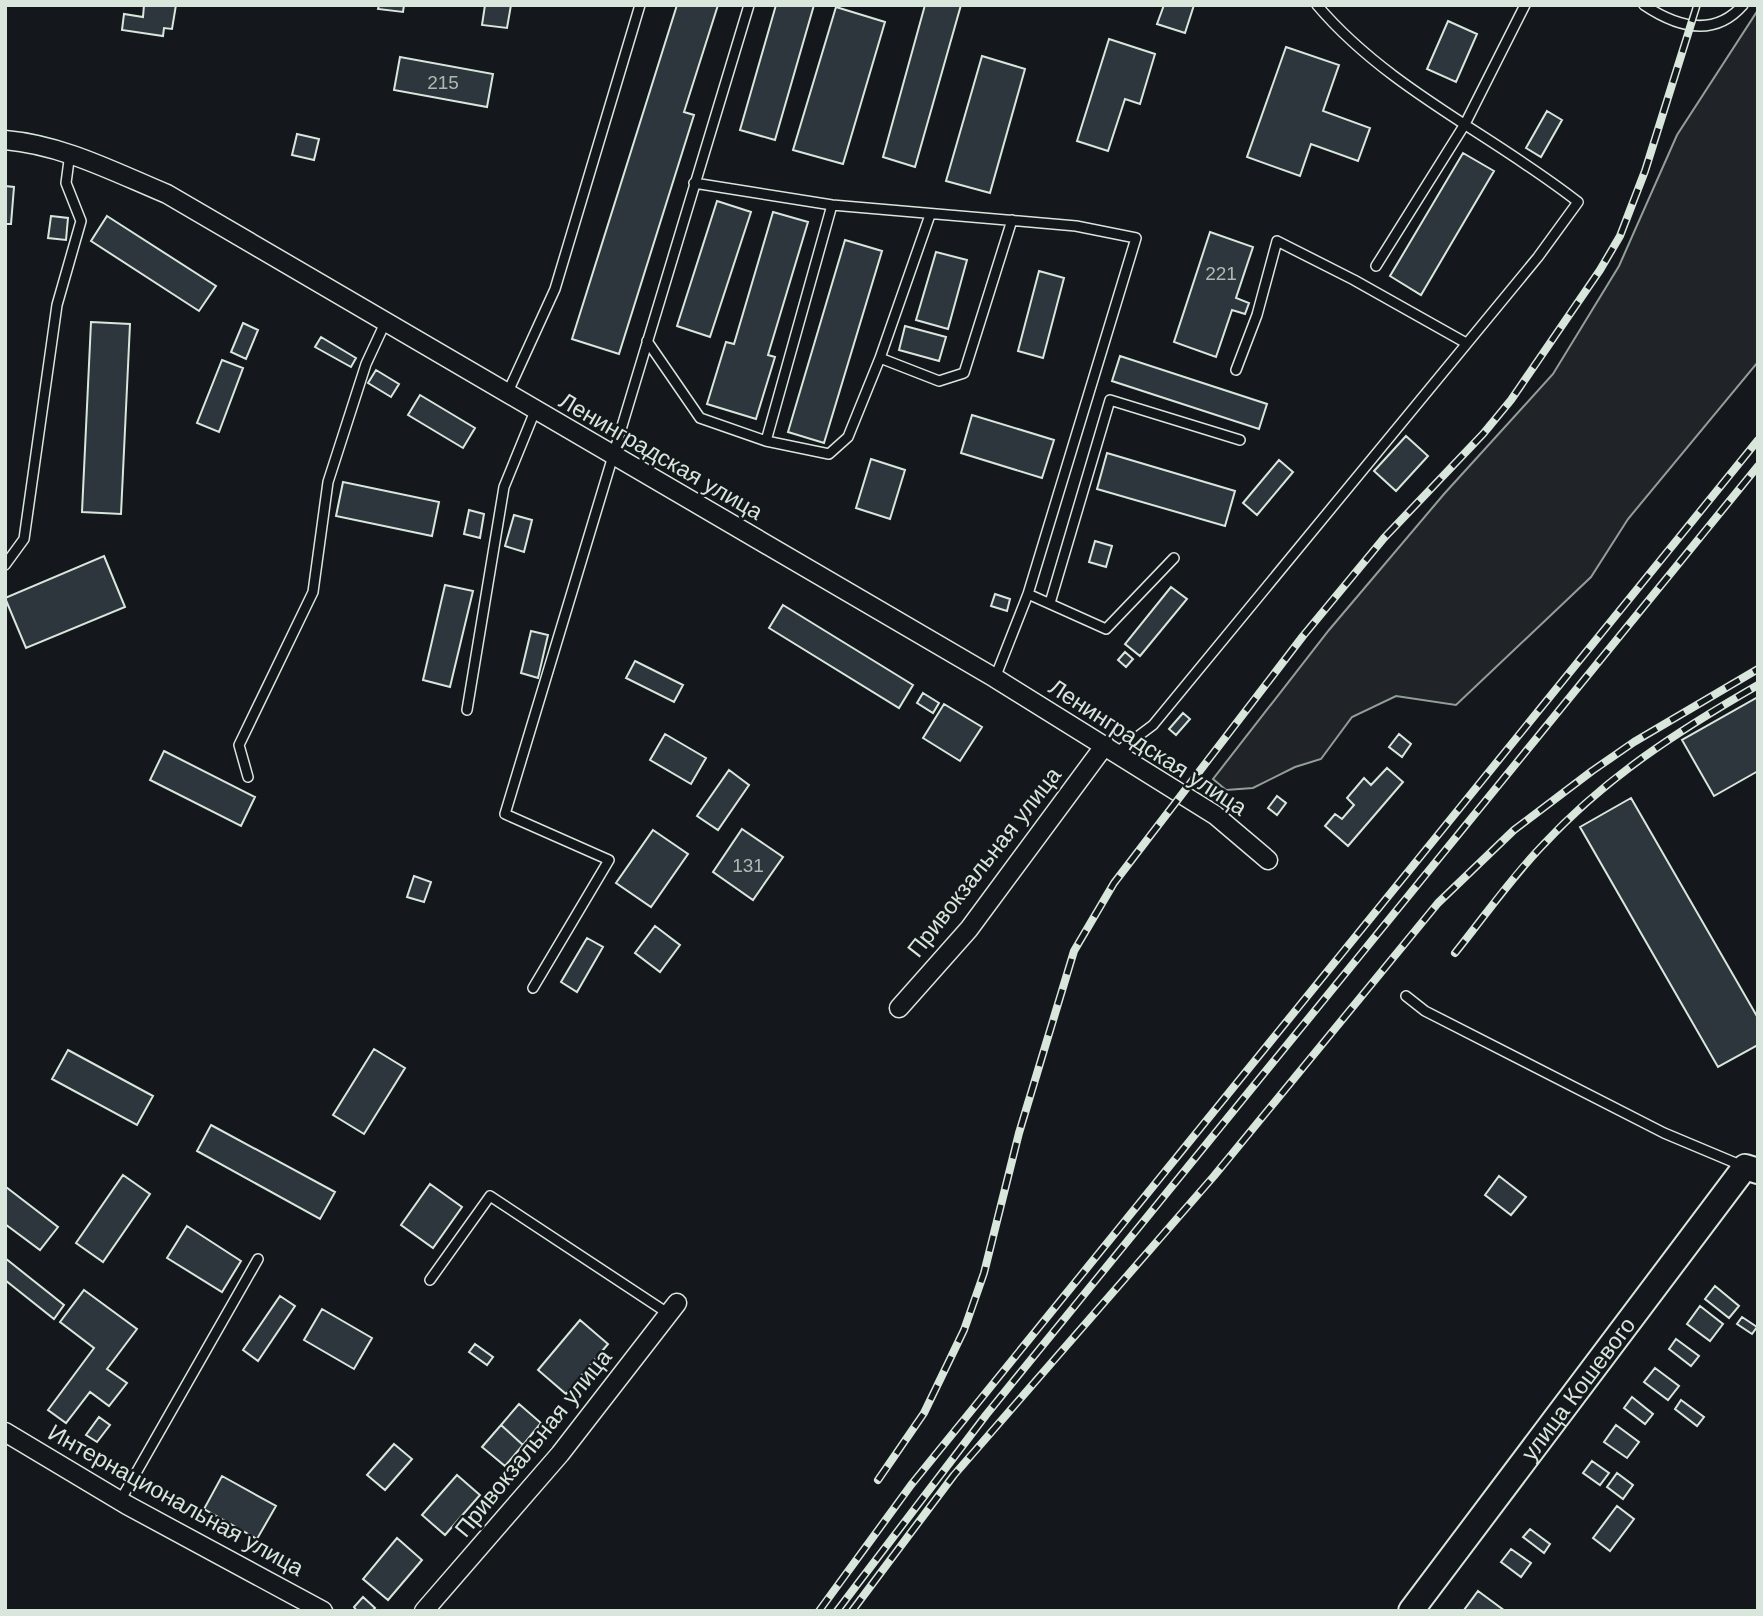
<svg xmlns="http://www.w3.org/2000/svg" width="1763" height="1616" viewBox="0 0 1763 1616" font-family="Helvetica,sans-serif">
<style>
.green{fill:#202428;stroke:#939e99;stroke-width:2}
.building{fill:#2c363c;stroke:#d8e6dc;stroke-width:2}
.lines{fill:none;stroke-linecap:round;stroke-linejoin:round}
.lane-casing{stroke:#d8e6dc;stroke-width:12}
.street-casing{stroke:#d8e6dc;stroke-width:21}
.secondary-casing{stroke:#d8e6dc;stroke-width:28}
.lane{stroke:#14181c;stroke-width:9}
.street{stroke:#14181c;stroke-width:18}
.secondary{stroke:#14181c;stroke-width:24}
.rail-casing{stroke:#d8e6dc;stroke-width:8}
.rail{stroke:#14181c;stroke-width:5;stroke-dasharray:16;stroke-linecap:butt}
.labels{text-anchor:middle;stroke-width:5;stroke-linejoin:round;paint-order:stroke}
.number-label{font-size:19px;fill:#adbab4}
.street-label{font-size:23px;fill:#d8e6dc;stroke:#14181c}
</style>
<rect width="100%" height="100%" fill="#14181c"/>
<path class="green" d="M1758,10V362L1628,519L1591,577L1456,705L1396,696L1352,717L1321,759L1295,767L1253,788L1226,790L1213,779L1329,630L1444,494L1553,374L1619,266L1677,135Z"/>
<path class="building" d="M144,5H176L172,29L164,28L163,36L122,30L124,14L143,17Z
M379,5H404L403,12L378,9Z
M485,5H511L507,28L482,25Z
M677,5H718L684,112L694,115L619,354L572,339Z
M776,5H814L775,140L740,130Z
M925,5H961L915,167L883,157Z
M1164,5H1194L1185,33L1157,24Z
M836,7L885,22L843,164L793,150Z
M1448,21L1477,34L1456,82L1427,69Z
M1109,39L1155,54L1140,104L1125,99L1108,151L1077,141Z
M1286,47L1339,65L1323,111L1370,128L1358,161L1311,144L1300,176L1247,157Z
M982,56L1025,69L990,193L946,181Z
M400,57L493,74L487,107L394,90Z
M1547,111L1562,120L1541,157L1526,148Z
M297,134L319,139L314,160L292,155Z
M1463,153L1494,171L1421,295L1390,276Z
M5,186L14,187L11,224H5Z
M717,201L751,212L710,337L677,326Z
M773,212L808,222L768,355L775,357L756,419L707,404L726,342L734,344Z
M51,216L68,218L66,240L48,238Z
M107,216L216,286L199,311L91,241Z
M1210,232L1253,247L1236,298L1249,303L1245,314L1232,310L1216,357L1174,342Z
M845,240L882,251L824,443L788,432Z
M936,252L967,260L948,329L916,320Z
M1039,271L1064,278L1043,358L1018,351Z
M91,322L130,324L121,514L82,512Z
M243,323L258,330L246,359L231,352Z
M905,326L946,337L939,361L899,350Z
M321,337L356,358L351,367L315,347Z
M1120,356L1267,404L1259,429L1112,381Z
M222,360L243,368L219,432L197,423Z
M376,370L399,384L391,397L368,383Z
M420,395L475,428L463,448L408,415Z
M972,415L1054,440L1042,478L961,453Z
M1406,436L1428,456L1396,491L1374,471Z
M1107,453L1235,491L1225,526L1097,489Z
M871,459L905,470L890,519L856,508Z
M1279,460L1293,472L1257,515L1243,503Z
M343,482L439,502L432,536L336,516Z
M469,510L484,514L480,538L464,534Z
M514,515L532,520L524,552L505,546Z
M1095,541L1112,546L1106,567L1089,562Z
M104,556L125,607L26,648L5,598Z
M445,585L473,591L450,687L423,680Z
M1171,587L1187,599L1140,656L1125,644Z
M995,594L1010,599L1007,611L991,606Z
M783,605L913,685L899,708L769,628Z
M531,631L548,635L538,678L521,673Z
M1125,652L1133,659L1126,667L1118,660Z
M635,661L683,685L674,702L626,678Z
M923,693L939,703L933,713L917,703Z
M1758,697V771L1714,796L1682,740Z
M944,704L982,727L960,761L923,738Z
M1183,713L1190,719L1176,735L1169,729Z
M665,734L706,758L691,784L650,760Z
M1399,734L1411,744L1402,757L1389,747Z
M164,751L255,797L241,826L150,780Z
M1387,768L1403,782L1348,846L1325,826L1335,814L1342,819L1354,805L1347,798L1364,778L1371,785Z
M729,770L749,785L718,830L697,816Z
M1277,796L1286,803L1277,815L1268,808Z
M1631,798L1758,1018V1045L1718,1067L1580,827Z
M742,829L783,857L753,900L713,872Z
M653,830L688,854L651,907L616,883Z
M414,876L431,882L424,902L407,897Z
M655,926L680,945L660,972L635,953Z
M587,938L603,947L577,992L561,982Z
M374,1049L405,1068L364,1134L333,1115Z
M68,1050L153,1096L137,1125L52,1079Z
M211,1125L335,1192L320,1219L197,1151Z
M123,1175L150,1194L103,1262L76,1243Z
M1499,1176L1526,1197L1511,1215L1485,1195Z
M430,1184L462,1207L433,1248L401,1225Z
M6,1187L58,1227L40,1250L5,1224Z
M187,1226L241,1261L222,1292L167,1258Z
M5,1258L64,1305L54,1319L5,1280Z
M1715,1286L1739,1306L1729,1318L1705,1299Z
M84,1290L137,1329L107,1369L127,1383L109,1406L90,1392L66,1423L48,1410L94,1348L60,1322Z
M280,1296L295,1306L258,1361L243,1350Z
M1700,1306L1723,1324L1710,1341L1687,1324Z
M322,1309L372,1338L354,1369L304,1340Z
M1742,1317L1757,1327L1752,1334L1737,1324Z
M580,1320L608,1344L566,1394L538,1370Z
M1676,1339L1699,1356L1691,1366L1669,1349Z
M475,1344L493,1357L487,1365L469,1352Z
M1655,1368L1679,1386L1668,1400L1644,1382Z
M1632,1397L1653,1414L1645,1424L1624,1408Z
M1681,1400L1704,1417L1697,1426L1675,1409Z
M519,1404L541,1423L523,1445L501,1425Z
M99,1417L110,1425L97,1442L86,1435Z
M501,1425L523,1445L505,1466L482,1447Z
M1616,1425L1639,1442L1627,1458L1604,1442Z
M394,1444L412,1459L385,1490L367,1475Z
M1592,1461L1609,1473L1600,1485L1583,1473Z
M1617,1473L1633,1485L1623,1499L1607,1487Z
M457,1475L480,1495L445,1535L422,1515Z
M222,1476L276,1506L257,1539L204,1509Z
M1617,1506L1634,1519L1610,1551L1593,1538Z
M1530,1529L1550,1544L1544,1553L1523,1537Z
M397,1538L422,1560L388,1600L363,1579Z
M1511,1549L1531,1563L1521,1577L1501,1562Z
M1478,1591L1505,1611L1464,1610Z
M363,1597L375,1608L372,1611H357L354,1607Z"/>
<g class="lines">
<g class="lane-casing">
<path id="lane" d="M1644,5C1677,27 1714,38 1743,5
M694,183L832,205L1076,226L1136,238L1028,594L995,678
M1376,266L1465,124L1525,5
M647,341L700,418L766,441L829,454L848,437L880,358L930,215
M880,358L939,381L964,373L1012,220
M1236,370L1257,315L1277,241L1354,280L1466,343
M507,394L555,289L640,5
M766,441L832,205
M5,565L24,539L57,305L81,221L66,183L70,153
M1028,594L1106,629L1174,558
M1050,603L1110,400L1240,440
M467,710L504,487L535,411
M1117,752L1153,725L1538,257L1578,202C1493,135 1388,89 1317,5
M248,777L239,745L313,592L328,482L366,364L385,323
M533,988L609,860L505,814L749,5
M1406,996L1425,1011L1664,1133L1745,1167
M430,1280L490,1196L669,1314
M120,1501L258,1259"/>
</g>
<g class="street-casing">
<path id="street" d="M5,140C63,145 114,172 167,194L995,678L1215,815L1268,860
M899,1008L969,929L1105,745
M5,1432L127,1505L323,1611
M424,1611L560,1454L677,1303"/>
</g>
<g class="secondary-casing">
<g id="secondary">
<path id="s1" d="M1411,1611L1745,1167L1758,1171"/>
</g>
</g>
<use href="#lane" class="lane"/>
<use href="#street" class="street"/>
<use href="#secondary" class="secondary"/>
<g class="rail-casing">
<path id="rail" d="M1455,953C1484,917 1511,878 1543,845C1606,777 1678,731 1758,685
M878,1480L924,1413L964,1330L984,1273L1019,1133L1074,951L1114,883L1303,636L1384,538L1483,434L1511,400L1600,270L1620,236L1645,171L1697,5
M819,1611L911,1485L1758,440
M837,1611L986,1415L1758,466
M852,1611L954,1475L1214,1176L1438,903L1514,830L1592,771L1634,742L1758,669"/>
</g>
<use href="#rail" class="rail"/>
</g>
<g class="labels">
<g class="number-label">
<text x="443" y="89">215</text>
<text x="1221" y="280">221</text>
<text x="748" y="872">131</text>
</g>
<g class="street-label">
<text transform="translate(661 456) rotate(30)" y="8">Ленинградская улица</text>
<text transform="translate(1148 747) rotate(33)" y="8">Ленинградская улица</text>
<text transform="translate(984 862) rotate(-52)" y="8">Привокзальная улица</text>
<text dy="8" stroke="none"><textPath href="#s1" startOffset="278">улица Кошевого</textPath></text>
<text transform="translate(533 1443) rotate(-51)" y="8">Привокзальная улица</text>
<text transform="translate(176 1500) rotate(29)" y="8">Интернациональная улица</text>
</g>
</g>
<rect width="1763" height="1616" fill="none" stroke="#d8e6dc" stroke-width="14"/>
</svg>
